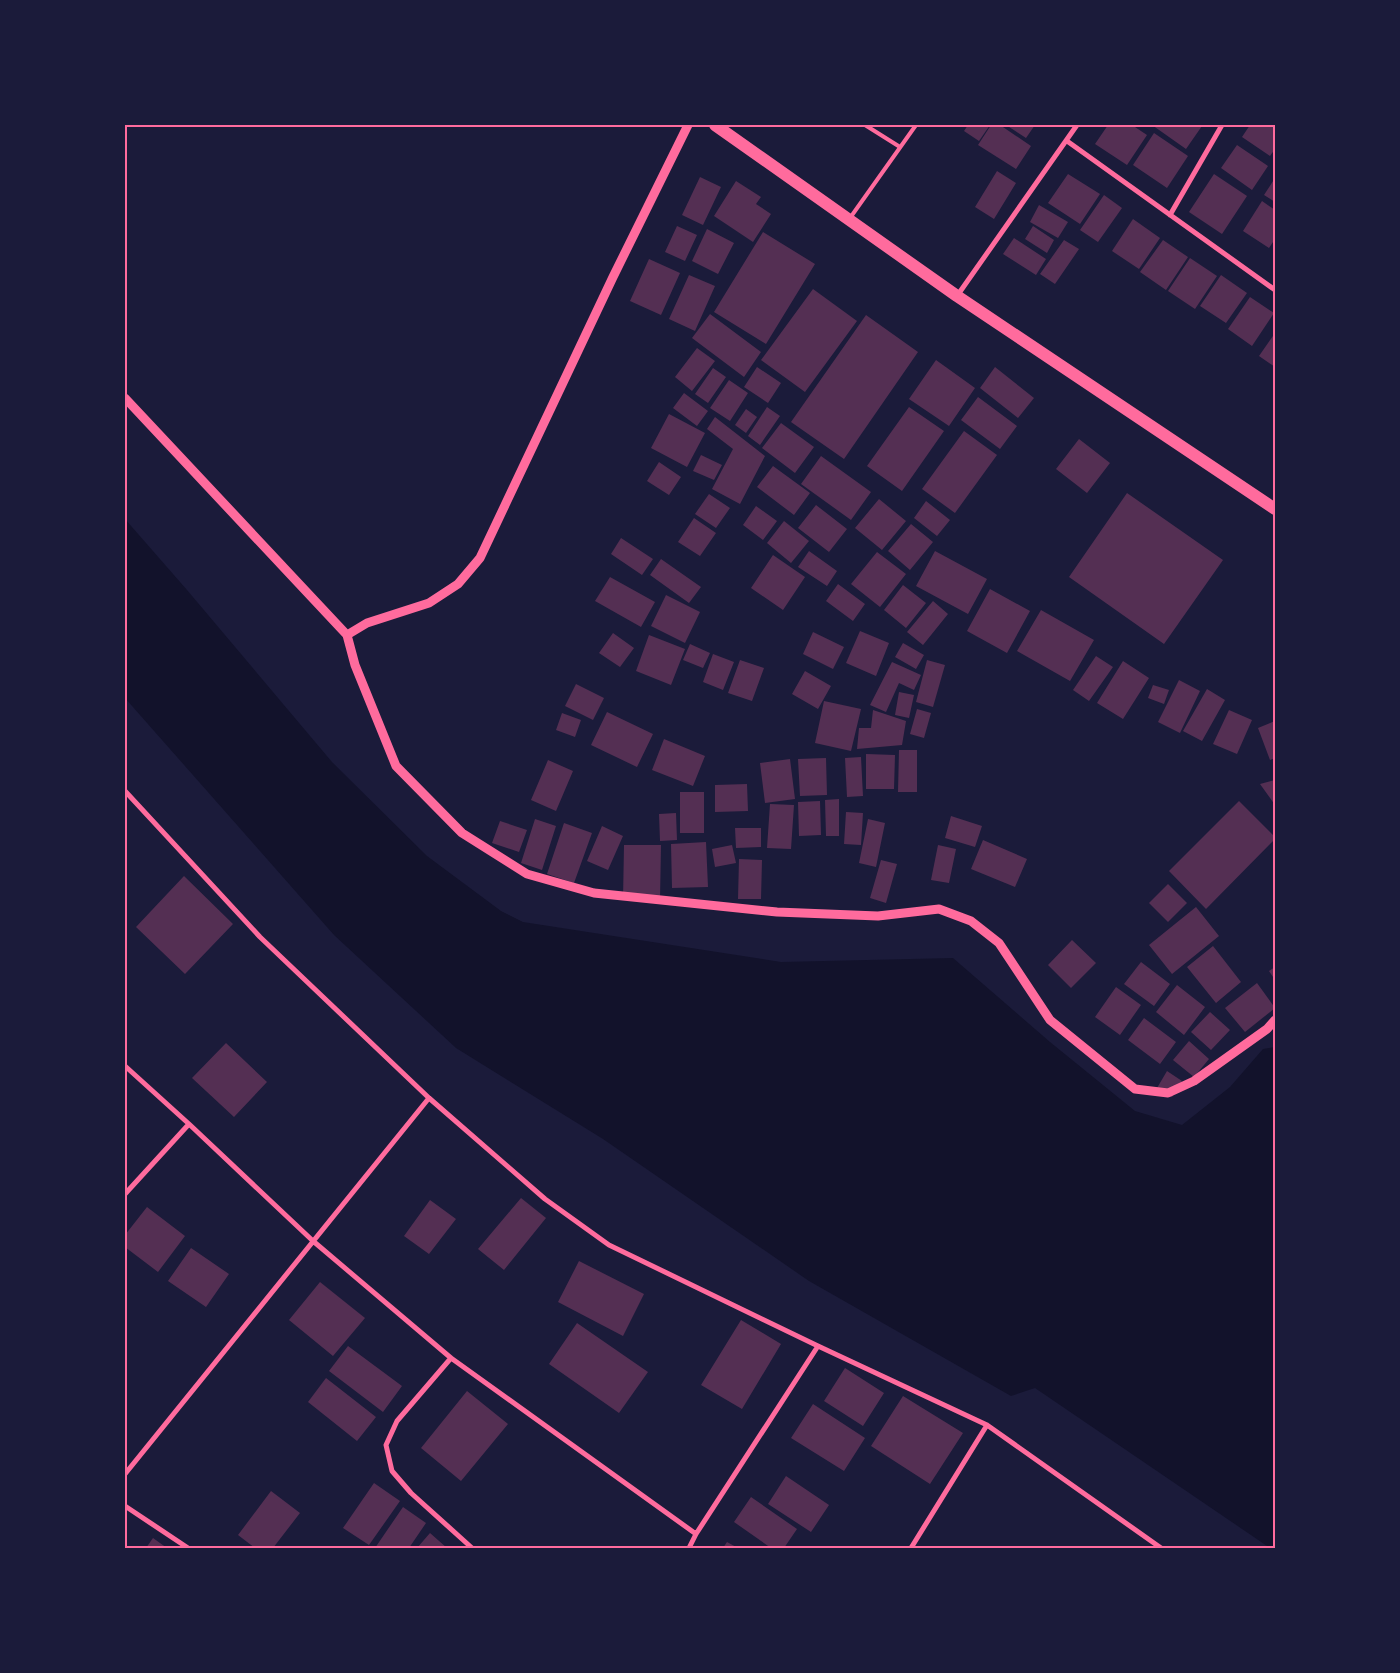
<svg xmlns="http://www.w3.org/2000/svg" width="1400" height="1673" viewBox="0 0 1400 1673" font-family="'PT Sans',sans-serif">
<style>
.water{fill:#12122b}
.building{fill:#542f53}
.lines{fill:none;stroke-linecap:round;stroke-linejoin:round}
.service{stroke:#ff6b9d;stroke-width:4}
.minor{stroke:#ff6b9d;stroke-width:5}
.tertiary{stroke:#ff6b9d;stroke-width:9}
.primary{stroke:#ff6b9d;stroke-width:12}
.neatline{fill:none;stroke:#ff6b9d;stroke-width:2}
</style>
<rect width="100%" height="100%" fill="#1b1b3a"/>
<path class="water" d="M125,519L187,590L332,762L427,856L501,911L523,922L781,962L953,958L1050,1042L1135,1111L1182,1125L1230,1087L1263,1049L1275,1047V1548H1270L1035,1388L1011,1396L809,1281L603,1139L456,1048L334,935L125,698Z"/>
<path class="building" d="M968,125H990L979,141L964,131Z
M991,125H1000L1031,146L1016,169L978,145Z
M1006,125H1035L1026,138Z
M1108,125H1132L1147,135L1127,165L1095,144Z
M1152,125H1201L1202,126L1186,149Z
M1250,125H1275V149L1270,156L1242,137Z
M1154,133L1188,156L1167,188L1133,165Z
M1237,145L1268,166L1252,190L1221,168Z
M997,171L1016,183L994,219L975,207Z
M1068,174L1100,194L1080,224L1048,203Z
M1214,174L1247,196L1222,234L1189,212Z
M700,177L721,187L703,225L682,215Z
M1275,178V202L1264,195Z
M736,181L761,197L756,204L771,214L753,242L714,216Z
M1104,195L1122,208L1098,242L1080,230Z
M1262,201L1275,210V239L1269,248L1243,231Z
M1039,205L1068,222L1058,238L1030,222Z
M1133,219L1160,238L1139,269L1112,251Z
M677,226L697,235L685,261L665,252Z
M1033,226L1054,240L1047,253L1025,239Z
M707,229L734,243L718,274L692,261Z
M763,232L815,264L766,344L714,312Z
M1014,238L1046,259L1036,275L1003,254Z
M1064,240L1079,249L1055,284L1040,274Z
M1163,240L1188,257L1166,290L1140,272Z
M1190,258L1217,276L1195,309L1168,291Z
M649,259L680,273L661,315L630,301Z
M689,275L715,286L695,331L669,319Z
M1221,275L1247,293L1226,323L1200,306Z
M813,289L857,321L805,392L761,360Z
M1250,297L1274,313L1252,346L1228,329Z
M710,314L761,352L744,377L692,338Z
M866,315L918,352L844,459L791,422Z
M1275,333V367L1259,356Z
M697,348L715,361L692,391L675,377Z
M936,360L975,388L949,426L909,399Z
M757,367L781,383L768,403L744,387Z
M995,367L1034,398L1018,418L980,388Z
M713,368L726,377L708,403L695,394Z
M729,380L748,393L730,421L710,408Z
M684,393L708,411L697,426L673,408Z
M978,397L1017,426L1000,449L961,420Z
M767,407L780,416L760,445L748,436Z
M909,407L944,431L902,491L867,466Z
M746,409L757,417L746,433L735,425Z
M669,414L705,433L687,467L651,448Z
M715,417L765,456L740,504L712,489L733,449L707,429Z
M781,423L814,447L795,473L762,448Z
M964,431L997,455L955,513L922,489Z
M1079,439L1110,463L1087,493L1056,469Z
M701,455L722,465L714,480L693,471Z
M821,456L871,492L851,520L801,484Z
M659,462L681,477L669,495L647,481Z
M773,466L810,493L794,515L757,487Z
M1127,493L1223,560L1164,644L1069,577Z
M709,494L730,508L716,528L695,514Z
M879,499L906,521L882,550L855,528Z
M926,501L950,520L937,536L914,518Z
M816,505L847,529L829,552L798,528Z
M756,506L777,521L763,540L743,525Z
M694,518L716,533L700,556L678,542Z
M784,521L809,541L791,563L767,543Z
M911,524L933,542L910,570L888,551Z
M621,538L653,559L642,575L611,554Z
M809,551L837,571L827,586L798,567Z
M935,551L987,579L968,614L916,586Z
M877,552L906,574L880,607L851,584Z
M773,555L805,577L783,610L751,588Z
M661,559L701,587L689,603L650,575Z
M610,577L655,602L641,627L595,601Z
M838,584L865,604L853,621L826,601Z
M903,585L926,603L906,628L884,610Z
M990,589L1030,611L1007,653L967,631Z
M666,595L700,612L685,643L651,626Z
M933,601L948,614L923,645L907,632Z
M1041,610L1094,640L1070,681L1017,651Z
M860,631L889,643L876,676L846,663Z
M813,632L844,647L833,669L803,654Z
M613,633L634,648L620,667L599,653Z
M649,635L685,649L671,685L636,671Z
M903,643L924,655L916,669L895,657Z
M690,644L710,653L703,668L683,660Z
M713,654L734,662L723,690L703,682Z
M1096,656L1113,667L1089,701L1073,690Z
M740,660L764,668L752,701L728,693Z
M927,660L945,665L933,707L916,702Z
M1123,661L1149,678L1123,719L1097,703Z
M892,662L921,675L914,690L899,683L886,712L870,705Z
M805,671L831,686L818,709L792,694Z
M1179,680L1200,691L1180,733L1158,722Z
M576,684L604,698L593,720L565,706Z
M1153,685L1169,690L1164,704L1148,698Z
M1207,689L1225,700L1202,741L1183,731Z
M899,692L914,695L909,718L895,715Z
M824,701L861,709L851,751L815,743Z
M917,709L931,713L924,738L910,734Z
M873,710L906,721L902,745L857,749L859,728H871Z
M1229,710L1252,720L1237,754L1213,744Z
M607,712L653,734L637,767L591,745Z
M562,713L581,720L575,737L556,730Z
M1275,721V758L1270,760L1258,728Z
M664,739L705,756L693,786L652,770Z
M899,750H917V792H898Z
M866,754L895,755L894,789H866Z
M861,757L863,796L847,797L845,758Z
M826,758L827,795L800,796L798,759Z
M790,759L795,799L765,803L760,763Z
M548,760L573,771L556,811L531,800Z
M1275,780V805L1260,784Z
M747,784L748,811L715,812V785Z
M680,792H704V833H680Z
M839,799V836H826L825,800Z
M820,801L821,835L799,836L798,802Z
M1239,801L1275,837V839L1206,909L1169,871Z
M770,804L794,805L791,849L767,848Z
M846,812L863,813L861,845L844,844Z
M676,813L677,840L660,841L659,814Z
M951,816L982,826L975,847L945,838Z
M535,819L556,826L542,870L521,863Z
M868,819L885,823L876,867L859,863Z
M500,821L527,830L519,852L492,843Z
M564,823L592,833L574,883L547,874Z
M602,826L623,836L608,870L587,861Z
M735,828H761V847L736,848Z
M983,840L1027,859L1015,887L971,869Z
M706,842L708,887L672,888L671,844Z
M624,845H661L660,900H623Z
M732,845L736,863L715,867L712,849Z
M938,845L956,849L949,883L931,880Z
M739,859L762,860L761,899H738Z
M881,860L897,864L886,903L870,898Z
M184,876L233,924L185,974L136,927Z
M1168,884L1187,903L1168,922L1149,903Z
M1196,907L1219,936L1172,974L1149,945Z
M1072,940L1096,963L1071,988L1048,965Z
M1213,946L1241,982L1216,1003L1187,967Z
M1141,962L1170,984L1154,1006L1124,984Z
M1275,967V980L1269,971Z
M1257,983L1275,1008L1245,1032L1225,1008Z
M1177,985L1205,1007L1184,1035L1156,1012Z
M1116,987L1141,1005L1120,1035L1095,1017Z
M1210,1012L1230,1030L1211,1050L1191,1032Z
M1144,1018L1176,1042L1160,1064L1128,1040Z
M1189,1041L1209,1059L1194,1077L1173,1060Z
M226,1043L267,1082L234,1117L192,1078Z
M1167,1071L1182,1081L1172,1097L1157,1088Z
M521,1198L546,1218L504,1270L478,1249Z
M430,1200L456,1219L429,1254L404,1236Z
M147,1207L185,1236L158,1272L125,1247V1235Z
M191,1248L229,1274L206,1307L168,1281Z
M579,1261L644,1294L623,1336L558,1302Z
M320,1282L365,1318L333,1356L289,1320Z
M741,1320L781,1344L742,1409L701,1385Z
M577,1323L648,1372L619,1413L549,1364Z
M348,1346L402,1386L383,1412L329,1371Z
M845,1368L884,1393L863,1426L824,1401Z
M326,1378L376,1417L357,1441L308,1402Z
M467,1391L508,1424L461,1481L421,1448Z
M903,1396L963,1433L930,1484L871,1446Z
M813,1404L865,1438L844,1471L791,1438Z
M786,1476L829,1505L811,1532L768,1504Z
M374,1483L400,1501L369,1545L343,1528Z
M271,1491L300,1513L273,1548H255L238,1535Z
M751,1497L797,1529L784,1548H771L734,1522Z
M403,1507L426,1523L409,1548H375Z
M430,1533L447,1548H417Z
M153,1538L167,1548H146Z
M727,1542L738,1548H723Z"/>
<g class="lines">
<path class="service" d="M865,125L900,147
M850,218L916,125"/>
<path class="minor" d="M1067,141L1275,290
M1170,215L1222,125
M957,296L1077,125
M125,791L260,937L429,1098L545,1199L609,1245L818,1346L987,1425L1161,1548
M125,1066L189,1124L125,1194
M189,1124L313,1241L451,1358L696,1534
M451,1358L397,1421L386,1445L392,1471L411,1493L472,1548
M125,1474L429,1098
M125,1506L188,1548
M689,1548L696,1534L818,1346
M911,1548L987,1425"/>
<path class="tertiary" d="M125,398L347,635L355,665L396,766L462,833L527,874L594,893L777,912L878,916L939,909L971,921L999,943L1050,1020L1135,1089L1168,1093L1194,1081L1267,1029L1275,1020
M347,635L367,623L429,603L458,584L480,558L613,277L688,125"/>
<path class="primary" d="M715,125L957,296L1275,509"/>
</g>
<rect width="1400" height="1673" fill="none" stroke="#1b1b3a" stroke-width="252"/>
<rect x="126" y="126" width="1148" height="1421" class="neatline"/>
</svg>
